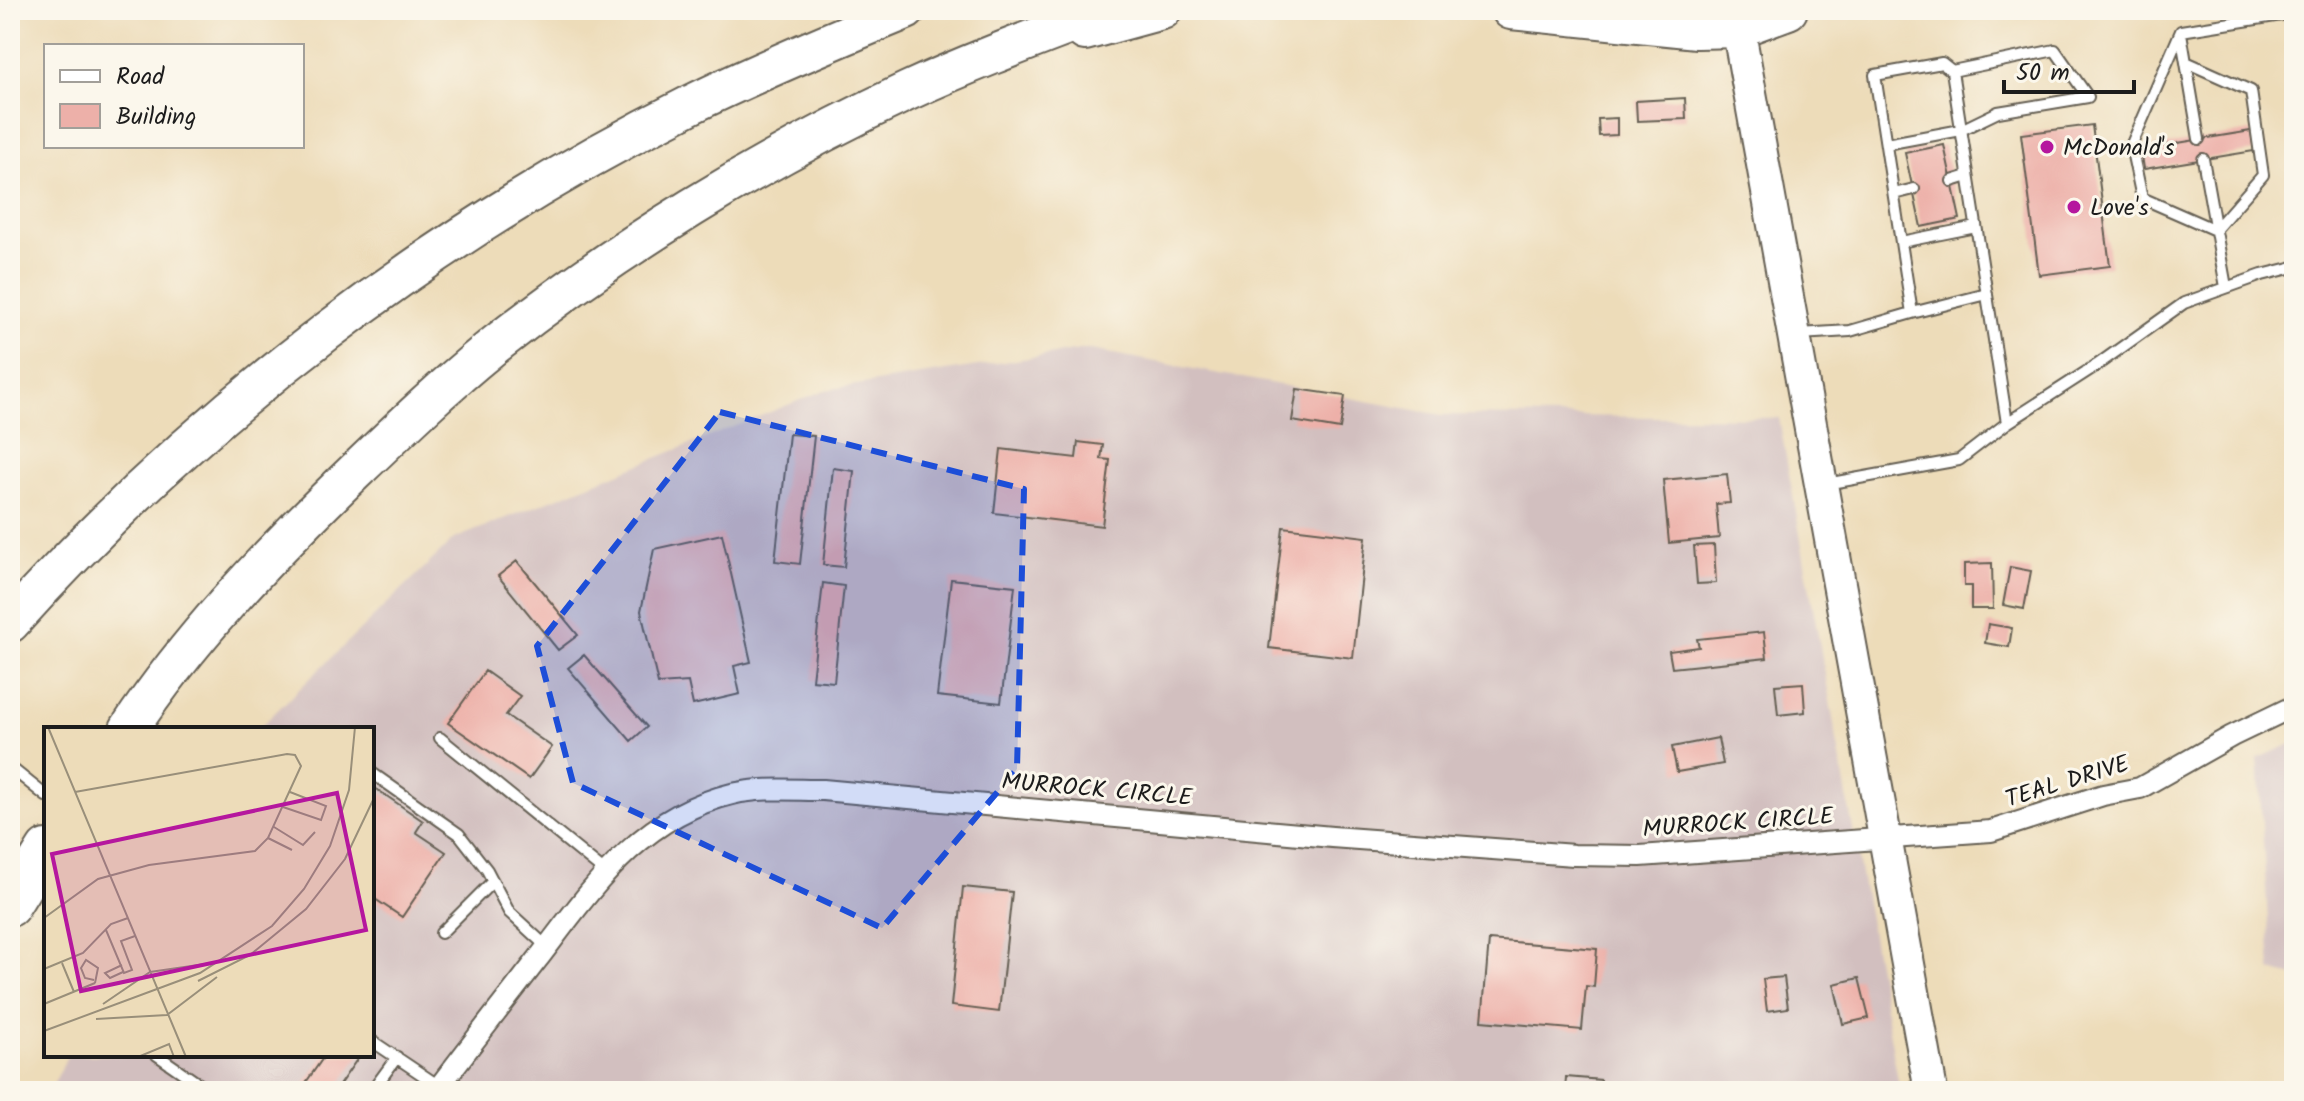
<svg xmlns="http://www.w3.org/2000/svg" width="2304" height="1101" viewBox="0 0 2304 1101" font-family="Kalam,sans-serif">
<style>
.industrial{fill:#d2bfbf}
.building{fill:#edb0a9}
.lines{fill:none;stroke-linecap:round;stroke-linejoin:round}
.lane-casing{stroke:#655f53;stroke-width:14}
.street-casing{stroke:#655f53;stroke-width:24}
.primary-casing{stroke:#655f53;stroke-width:36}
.highway-casing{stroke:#655f53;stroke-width:42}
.lane{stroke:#fff;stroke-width:10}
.street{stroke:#fff;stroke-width:20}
.primary{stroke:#fff;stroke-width:32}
.highway{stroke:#fff;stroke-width:38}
.marked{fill:#1d4ed8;fill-opacity:0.2;stroke:#1d4ed8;stroke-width:6;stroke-dasharray:16 10;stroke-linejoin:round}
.poi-dot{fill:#b5179e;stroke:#fbf7ec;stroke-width:3}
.labels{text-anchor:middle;stroke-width:6;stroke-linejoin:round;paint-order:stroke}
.poi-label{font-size:24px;fill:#1c1c1c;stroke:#fbf7ec;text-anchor:start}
.street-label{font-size:24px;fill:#1c1c1c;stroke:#fbf7ec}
.inset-road{fill:none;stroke:#998f7a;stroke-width:2}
.view{fill:#b5179e;fill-opacity:0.15;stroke:#b5179e;stroke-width:4}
.inset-edge{fill:none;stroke:#1c1c1c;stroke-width:4}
</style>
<rect width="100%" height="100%" fill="#fbf7ec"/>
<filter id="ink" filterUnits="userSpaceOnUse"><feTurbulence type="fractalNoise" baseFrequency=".0125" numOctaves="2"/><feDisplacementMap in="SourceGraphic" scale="16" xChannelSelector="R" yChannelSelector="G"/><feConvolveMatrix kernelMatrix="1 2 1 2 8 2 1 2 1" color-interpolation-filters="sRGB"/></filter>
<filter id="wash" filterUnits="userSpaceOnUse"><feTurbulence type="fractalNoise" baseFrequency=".006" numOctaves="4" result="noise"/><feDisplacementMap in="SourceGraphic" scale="32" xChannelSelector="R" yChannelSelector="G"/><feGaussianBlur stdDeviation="1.8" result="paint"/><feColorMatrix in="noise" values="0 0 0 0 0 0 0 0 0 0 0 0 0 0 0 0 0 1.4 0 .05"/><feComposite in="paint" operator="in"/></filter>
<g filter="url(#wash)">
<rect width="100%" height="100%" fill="#eddcb9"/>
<path class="industrial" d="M1086,349L1442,415L1779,418L1900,1091H50L68,1055H372V729H258L454,539L825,390Z
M2294,743V976L2271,971L2258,758Z"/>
<g id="blocks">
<path class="building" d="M1685,98L1686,119L1637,121L1636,101Z
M1617,118V135L1599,136L1598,119Z
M2092,125L2110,266L2039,275L2021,134Z
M2251,131L2254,151L2144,169L2141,149Z
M1944,145L1960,219L1921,227L1905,153Z
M1297,389L1345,396L1340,429L1292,421Z
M789,434L814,436L800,564L775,561Z
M1078,442L1103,445L1101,459L1110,460L1102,526L994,513L1001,449L1076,458Z
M833,468L854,471L844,567L823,565Z
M1727,474L1730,503L1716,504L1719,538L1669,543L1663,480Z
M1283,527L1366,537L1353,658L1269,648Z
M722,534L751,662L734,666L740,694L693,705L688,682L658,684L641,611L654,549Z
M1714,545L1716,583L1697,584L1694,546Z
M517,561L578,635L558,650L498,576Z
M1992,563L1993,609H1971V586H1964V564Z
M2010,567L2031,571L2024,609L2003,605Z
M951,579L1015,586L1001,703L937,696Z
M823,583L844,586L834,682L812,680Z
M1988,624L2012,628L2009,647L1985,643Z
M1764,632L1767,658L1672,668L1669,651L1699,647L1697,639Z
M584,655L647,727L631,741L568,668Z
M485,671L520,696L506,715L552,747L529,779L448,723Z
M1803,683L1805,712L1778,715L1775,685Z
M1718,738L1723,764L1677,772L1672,747Z
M372,786L423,821L416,832L446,852L402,917L372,897Z
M963,887L1012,892L999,1012L951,1006Z
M1489,940L1597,949L1594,987L1586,986L1582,1030L1482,1021Z
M1784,977L1788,1008L1767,1011L1763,979Z
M1859,978L1869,1018L1843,1024L1834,984Z
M325,1055H360L335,1091H300Z
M1566,1077L1601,1080L1600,1091H1565Z"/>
</g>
</g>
<g filter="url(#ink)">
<use href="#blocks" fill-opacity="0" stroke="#655f53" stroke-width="2"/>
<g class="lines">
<g class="lane-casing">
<path id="lane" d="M2181,31L2131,146L2142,198L2215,230L2263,175L2251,91L2186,62
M2181,31L2294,13
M2181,33L2199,139
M1886,144L1961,130L1998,112L2088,97L2055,50L1952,71
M2203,159L2226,287
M1952,181L1968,176
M1894,194L1914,189
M1901,242L1976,227
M1912,313L1987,294
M1799,334L1850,331L1912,313L1875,75L1942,63L1952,71L2007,423
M1826,484L1959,460L2007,423L2097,365L2184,303L2262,275L2294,267
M440,738L605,872
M10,767L46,796
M372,773L459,834L487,870L509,912L547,947
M441,933L493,881
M372,1041L439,1086
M157,1055L209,1091
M372,1091L397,1057"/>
</g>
<g class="street-casing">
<path id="street" d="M436,1091C469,1047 503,1004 537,960C591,890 639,816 732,794C762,787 792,790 823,790L1332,837L1574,855L1640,856L1991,831L2103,795L2140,788L2232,736L2294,706"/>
</g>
<g class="primary-casing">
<path id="primary" d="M1735,10L1931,1091"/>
</g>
<g class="highway-casing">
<path id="highway" d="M1511,10L1697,29L1739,28L1788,10
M1085,31L1162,10
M10,623C200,411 436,232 690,105C761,70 833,40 906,10
M129,729C188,640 264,560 340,486C389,439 438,391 491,348C617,248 762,159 908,91C973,61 1041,36 1109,10
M10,907L46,849"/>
</g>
<use href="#lane" class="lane"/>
<use href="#street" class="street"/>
<use href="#primary" class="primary"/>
<use href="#highway" class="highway"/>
</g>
</g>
<path class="marked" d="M720,412L1024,489L1017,769L882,928L573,783L537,646Z"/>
<g class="poi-dot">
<circle cx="2047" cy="147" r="8"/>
<circle cx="2074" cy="207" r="8"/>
</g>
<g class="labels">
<g class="poi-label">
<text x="2063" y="155">McDonald's</text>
<text x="2090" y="215">Love's</text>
</g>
<g class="street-label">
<text transform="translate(2067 781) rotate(-17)" y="8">TEAL DRIVE</text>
<text transform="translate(1097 789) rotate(5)" y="8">MURROCK CIRCLE</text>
<text transform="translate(1738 822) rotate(-4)" y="8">MURROCK CIRCLE</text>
</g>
</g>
<g transform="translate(44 727)">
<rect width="330" height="330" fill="#eddcb9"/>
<path class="inset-road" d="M4,0L142,330M239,80L277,93L282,79L246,65M230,100L259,118L271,105M224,111L248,123M0,191L54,152L105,138L211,124L224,111L257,39L251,28L243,27L31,65M62,203L80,246L88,243L77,214L91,209M18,236L30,265M78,238L61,246L66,251L79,245M0,242L39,226L67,197L84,191M50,253L41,251L37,241L42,233L54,241L51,256M154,254L206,228L262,182L301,132L330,71M0,277L51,256M59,277L106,245L168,236M52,292L123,288L173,250M0,304L156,246L228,199L260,162L286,119L305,63L311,0M94,330L125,317L130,330"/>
<path class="view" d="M293,66L322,203L37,264L8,127Z"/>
<rect width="330" height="330" class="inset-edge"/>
</g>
<rect width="2304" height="1101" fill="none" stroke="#fbf7ec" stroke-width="40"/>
<rect x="44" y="44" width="260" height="104" fill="#fbf7ec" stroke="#a29f99" stroke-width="2"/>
<rect x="60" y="70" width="40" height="12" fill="#ffffff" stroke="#a29f99" stroke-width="2"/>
<text x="116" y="84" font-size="24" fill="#1c1c1c">Road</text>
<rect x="60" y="104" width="40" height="24" fill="#edb0a9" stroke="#a29f99" stroke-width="2"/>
<text x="116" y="124" font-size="24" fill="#1c1c1c">Building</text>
<path d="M2004 80v12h130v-12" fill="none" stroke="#1c1c1c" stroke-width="4"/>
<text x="2016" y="80" font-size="24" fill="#1c1c1c" stroke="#fbf7ec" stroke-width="6" paint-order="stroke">50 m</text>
</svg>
